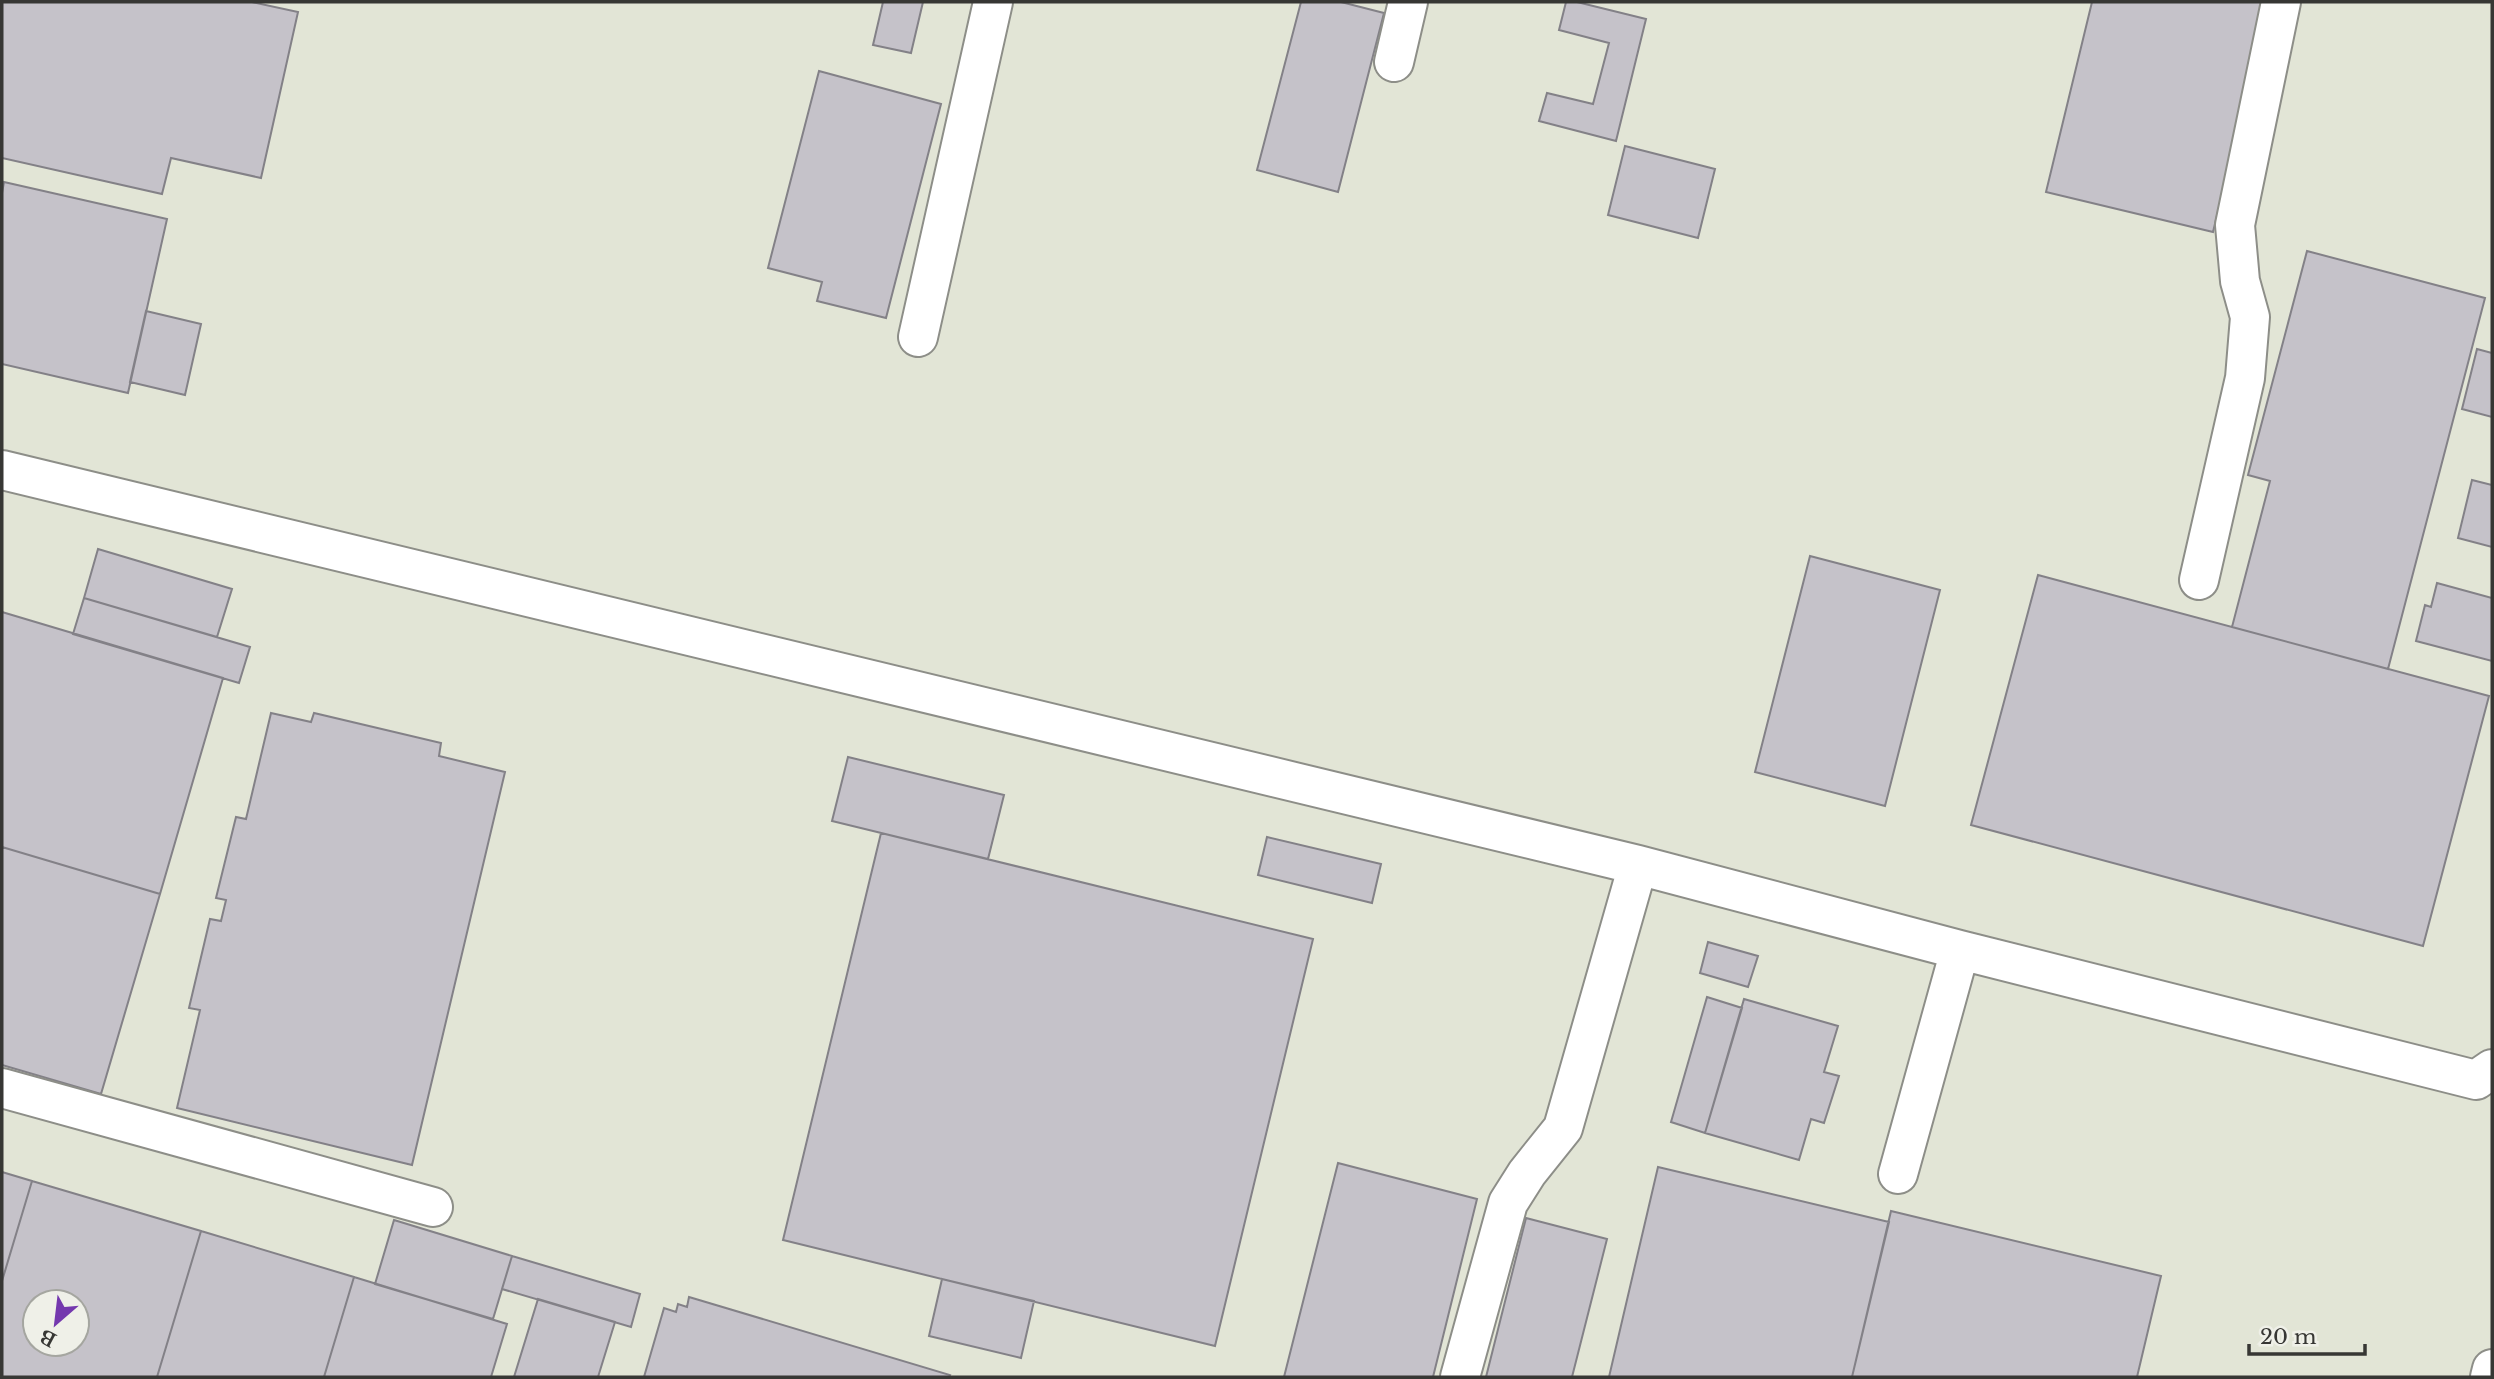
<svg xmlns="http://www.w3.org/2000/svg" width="2494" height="1379" viewBox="0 0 2494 1379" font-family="'Libre Baskerville',serif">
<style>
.built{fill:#e2e5d6;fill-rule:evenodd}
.building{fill:#c5c2c9;stroke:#838187;stroke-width:2;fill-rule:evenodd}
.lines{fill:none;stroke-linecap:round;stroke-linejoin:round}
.minor-casing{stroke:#8d8e88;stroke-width:42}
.minor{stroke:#fff;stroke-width:38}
</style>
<rect width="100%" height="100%" fill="#eff0e8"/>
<path class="built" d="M2,2H2492V1377H2ZM35,1302H77V1344H35Z"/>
<path class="building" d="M2,2H252L298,12L261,178L171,158L162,194L2,158Z
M883,2H923L911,53L873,45Z
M1301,2H1341L1384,13L1338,192L1257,170Z
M1566,2H1577L1646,19L1616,141L1539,121L1547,93L1593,104L1609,43L1559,30Z
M2092,2H2269L2213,232L2046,192Z
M819,71L941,104L886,318L817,301L822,282L768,268Z
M1625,146L1715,169L1698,238L1608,215Z
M4,182L167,219L128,393L2,364V193Z
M2307,251L2485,298L2388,669L2232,627L2270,481L2248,475Z
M146,311L201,324L185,395L130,382Z
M2477,349L2492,353V417L2462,409Z
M2472,480L2492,485V547L2458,538Z
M98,549L232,589L217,637L84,598Z
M1810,556L1940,590L1885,806L1755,772Z
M2038,575L2489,696L2423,946L1971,825Z
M2437,583L2492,598V661L2416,641L2425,605L2431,607Z
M84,598L250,647L239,683L73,634Z
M2,612L223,678L160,894L2,847Z
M271,713L311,722L314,713L441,743L439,756L505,772L412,1165L177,1108L200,1010L189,1008L210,919L221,921L226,900L216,898L236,817L246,819Z
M848,757L1004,795L988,859L832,821Z
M881,833L1313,939L1215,1346L783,1240Z
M1267,837L1381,864L1372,903L1258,875Z
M2,847L160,894L101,1094L2,1065Z
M1708,942L1758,956L1748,987L1700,973Z
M1707,997L1742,1008L1705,1133L1671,1122Z
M1744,999L1838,1026L1824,1072L1839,1076L1824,1123L1811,1119L1799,1160L1705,1133Z
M1338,1163L1477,1199L1433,1377H1284Z
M1658,1167L1889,1222L1852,1377H1609Z
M2,1172L32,1181L2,1281Z
M32,1181L201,1231L157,1377H2V1281ZM35,1302H77V1344H35Z
M1891,1211L2161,1276L2137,1377H1852Z
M1526,1218L1607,1239L1572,1377H1486Z
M394,1220L512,1256L493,1319L375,1284Z
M201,1231L354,1277L324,1377H157Z
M512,1256L640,1294L631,1327L502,1289Z
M354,1277L507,1324L491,1377H324Z
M942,1279L1034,1301L1021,1358L929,1336Z
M689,1297L950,1375L949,1377H644L664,1308L676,1312L678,1304L687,1307Z
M538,1299L615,1322L598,1377H514Z"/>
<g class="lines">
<g class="minor-casing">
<path id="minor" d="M1394,62L1408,2
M918,337L993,2
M2,470L1638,865L1960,950L2476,1080L2492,1069
M2199,580L2245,378L2250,317L2240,281L2235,225L2281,2
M2,1088L433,1207
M1898,1174L1960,950
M1460,1377L1508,1203L1527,1173L1563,1128L1638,865
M2490,1377L2492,1369"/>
</g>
<use href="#minor" class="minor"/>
</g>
<rect width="2494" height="1379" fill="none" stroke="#373734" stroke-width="7"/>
<g transform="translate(56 1323) rotate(208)"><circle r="33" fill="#eff0e8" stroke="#a5a6a0" stroke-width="2"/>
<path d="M0-5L12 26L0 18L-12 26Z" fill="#7438ae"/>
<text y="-10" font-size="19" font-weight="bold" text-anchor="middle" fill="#373734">B</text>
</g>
<path d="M2249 1344v10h116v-10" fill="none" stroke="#373734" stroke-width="3.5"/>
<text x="2260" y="1344" font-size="21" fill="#373734" stroke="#eff0e8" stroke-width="5" paint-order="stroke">20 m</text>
</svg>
